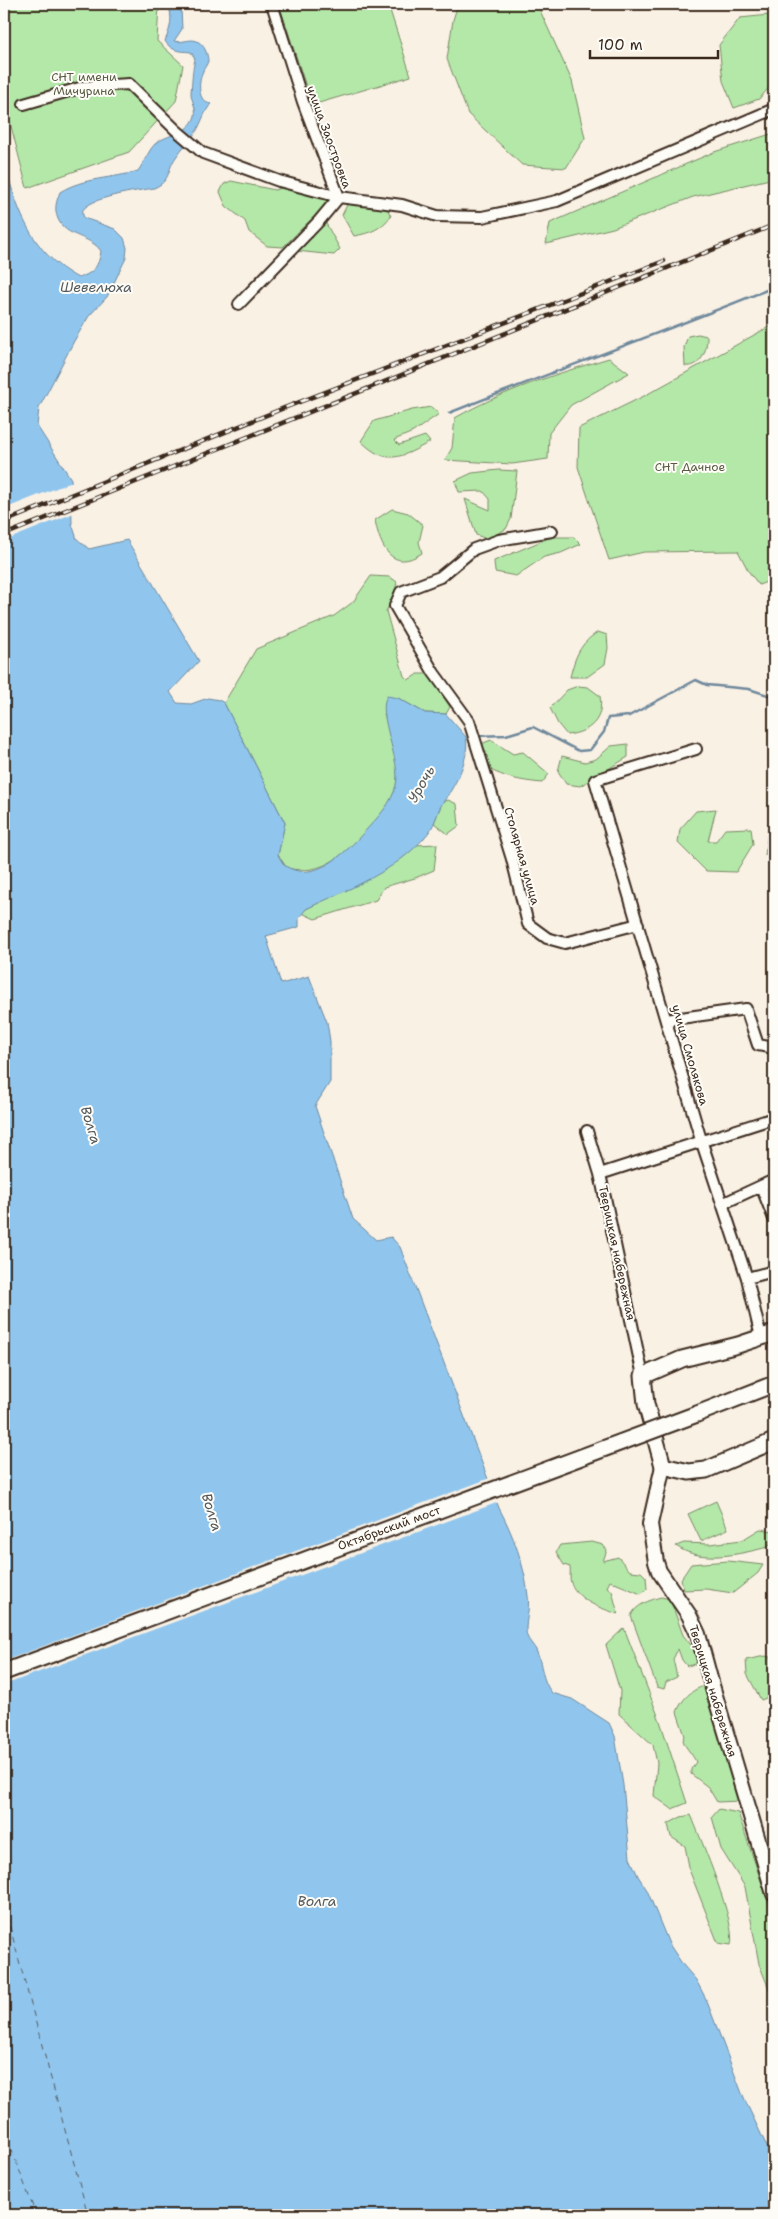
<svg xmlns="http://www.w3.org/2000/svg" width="778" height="2219" viewBox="0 0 778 2219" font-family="'Shantell Sans',sans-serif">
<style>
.green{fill:#b4e8a9;stroke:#788964}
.water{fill:#90c6ee;stroke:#6e889b}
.pier{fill:#faf1e5}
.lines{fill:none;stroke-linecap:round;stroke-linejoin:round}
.stream{stroke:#6e889b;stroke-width:2.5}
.ferry{stroke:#54595c;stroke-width:1;stroke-dasharray:6 5;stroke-linecap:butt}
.street-casing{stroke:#3b2a1e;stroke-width:14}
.secondary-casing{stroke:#3b2a1e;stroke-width:18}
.primary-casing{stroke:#3b2a1e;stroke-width:19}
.street{stroke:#fdfcf7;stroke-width:10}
.secondary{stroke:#fdfcf7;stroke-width:14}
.primary{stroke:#fdfcf7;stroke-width:15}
.rail-casing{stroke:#3b2a1e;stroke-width:4.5}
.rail{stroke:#fdfcf7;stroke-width:2.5;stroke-dasharray:8;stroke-linecap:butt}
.primary-bridge-casing{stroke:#3b2a1e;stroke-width:19;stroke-linecap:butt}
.primary-bridge{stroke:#fdfcf7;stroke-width:15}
.labels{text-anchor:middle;stroke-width:4;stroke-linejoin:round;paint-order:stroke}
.park-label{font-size:12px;fill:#595a41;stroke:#fdfcf7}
.street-label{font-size:12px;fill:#3b2a1e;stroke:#fdfcf7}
.water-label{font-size:14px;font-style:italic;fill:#54595c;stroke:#fdfcf7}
</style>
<rect width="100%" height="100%" fill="#faf1e5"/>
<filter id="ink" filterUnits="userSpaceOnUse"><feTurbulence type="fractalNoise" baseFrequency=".02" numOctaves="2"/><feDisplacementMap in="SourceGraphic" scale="10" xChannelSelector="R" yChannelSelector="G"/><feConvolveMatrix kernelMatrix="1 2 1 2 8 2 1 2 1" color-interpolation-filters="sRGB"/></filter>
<g filter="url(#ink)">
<path class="green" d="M7,4H159L157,41L183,65L176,101L129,152L27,188L4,99V25Z
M279,4H388L411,76L312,105Z
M458,4H537L572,81L585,138L566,168L522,165L468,114L447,59L453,20Z
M769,15L774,18V82L759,99L734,108L723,81L719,45L740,18Z
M774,133V178L693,197L613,228L546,244L550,223L714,152Z
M231,181L275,190L284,187L324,197L329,202L283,247L267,246L249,232L245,221L226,206L220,192L224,184Z
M348,203L386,207L391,216C381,229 371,233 354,236L342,215Z
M324,220L340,249L334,255L296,251Z
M774,324V579L759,585L749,572L738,551L644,552L609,560L578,467L579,428L644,396Z
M698,334L707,336C707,350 702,368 685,366L684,347L688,336Z
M609,358L629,373L571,405L549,433L548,459L512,464L445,460L452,448L455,418C504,390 556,374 609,358Z
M431,407L439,414L413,432L394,440L399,445L425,436L430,442C402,457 387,467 361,441L374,421L412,410Z
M499,470L517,471L511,519L506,529L487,539L476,535L465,499L490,510V499L483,491L459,492L455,481L472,473Z
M392,509L408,513L423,525L419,542L422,553C392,573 380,547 375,520Z
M551,537H574L581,544L561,553L544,557L516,576L495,572L494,561Z
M371,576L390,577L397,582L394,597L386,611L404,676L408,680L418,674H429L450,707L446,714L425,713L398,698L384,714C390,733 401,768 396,786C392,803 380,815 369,828C346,852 324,877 287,868L278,855L285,823L224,703L256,649L334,616L353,602Z
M598,632L607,635L608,648L605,664L587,677H570C575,657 580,643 598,632Z
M578,686L588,687L600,696C604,720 590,732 567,735L558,724L550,708L567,690Z
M491,740L513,754L523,752L549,774L542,783C521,781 505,778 487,768L481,744Z
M628,744V757L580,786L566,784L558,771L562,756L585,762L596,759L611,746Z
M448,800L457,804L459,826L448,834L434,823L442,803Z
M774,801V857L765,855L769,823Z
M716,809L708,841H716L725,829L751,828L753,844L736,872L706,871L678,843L680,829L696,811Z
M437,844L434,870L415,878L384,887L376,900L315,919L302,913L306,909L384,870L416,845Z
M716,1501L728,1529L701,1541L688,1514Z
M760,1529L773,1531L774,1538L768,1547C740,1554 701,1564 676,1546L684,1543L710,1544L742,1540Z
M592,1542L603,1545L607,1550L603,1561L618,1557L630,1571L641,1572L646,1577L647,1589L641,1594L610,1581L607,1587L612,1591L618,1614C601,1608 579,1602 571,1583C569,1579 571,1572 570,1567L564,1565L556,1552L560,1545Z
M728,1561L763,1565L758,1573L733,1593L706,1589L684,1590L681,1579L691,1564Z
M661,1597L670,1599L683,1635L695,1650L698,1659L695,1664L687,1666L682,1660L678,1649L673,1659L677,1677L666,1682L664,1689L657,1687L631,1616C635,1605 650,1600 661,1597Z
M624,1628L660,1721L687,1803L672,1809L654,1796L657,1763L653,1745L619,1714L620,1691L606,1645Z
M765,1656L774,1658V1695L761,1700L747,1674L746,1660Z
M704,1686L712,1700L741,1801L717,1802L708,1787L691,1774V1769L696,1762C692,1753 685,1748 683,1740L685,1736L677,1712C682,1699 691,1690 704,1686Z
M719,1809L738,1813L774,1919V2001L759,1964L745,1887L721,1849L712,1817Z
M691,1815C701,1840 737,1924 731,1945L718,1943L690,1872L685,1846L671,1837L668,1824L681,1817Z"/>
<path class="water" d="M168,4H175L181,9L182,29L174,41C183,44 192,36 200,43C205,47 208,55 208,61C207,65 204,68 203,71C198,82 197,102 211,104C204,112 202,122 196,132C190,140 182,148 176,157C166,171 172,180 154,188C138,191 87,197 82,212L84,218L115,229L124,238L127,248L126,258L107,297L89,316L74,341L39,408L37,426L71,479L72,524L77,539L89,549L127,540L199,661L170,692L177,703L191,704L208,698L219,700L224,703L285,823L278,855L284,865C315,886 348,850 367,829C379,816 392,803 396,785C402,761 376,714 387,696L398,698L425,713L446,714L466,737C470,758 456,784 444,801C437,810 436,823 429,832C399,871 348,889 306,909L299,918V927L266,936L281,984L309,976L327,1022L330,1041V1082L315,1106L353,1219L376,1240L391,1237L400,1247L499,1508C513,1534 525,1566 528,1596C530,1609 526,1619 526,1630C526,1639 532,1643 536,1650C543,1665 541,1680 552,1693L572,1699L609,1723L615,1736L623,1785L630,1858L638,1876L647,1890L669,1944L683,1965L696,1980L706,1999L743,2096L769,2151L774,2176V2215H4V158C15,207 31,253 78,278C92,274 99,267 101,251C90,235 66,238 58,219C54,209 56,202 60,192C84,177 113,179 138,171C144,163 148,151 155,144C168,133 189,135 195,116C197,107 191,101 191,93C192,81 192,71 195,59L191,52C179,51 171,51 165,41C171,27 173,18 168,4Z"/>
<path class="pier" d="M74,481V513L4,541V509Z
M490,1478L499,1502L4,1685V1661Z"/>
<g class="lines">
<path class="stream" d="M449,413C557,370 667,331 774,287
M476,736L506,735L533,727L579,751L590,750L604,732L608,718L629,716L696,680L707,685L749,689L774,697"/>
<path class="ferry" d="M4,1905L88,2215
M4,2129L36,2215"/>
<g class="street-casing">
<path id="street" d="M24,104L83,87L129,84L176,130L203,153L279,181L339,197L402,205L437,216L482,217L557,201L774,109
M239,304L319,221L339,197L303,102L272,4
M552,531L499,540L474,549L440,577L401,592L395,606L434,673L469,721L512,859L528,924L547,938L565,943L638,924
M696,749L595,780L701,1140L747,1278L761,1337
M666,1020L746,1009L758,1045L774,1048
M587,1131L600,1174L643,1376
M600,1174L774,1118
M761,1186L774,1219
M724,1203L774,1180
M747,1278L774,1271"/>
</g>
<g class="secondary-casing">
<path id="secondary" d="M663,1466L650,1524L656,1562L659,1571L689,1615L698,1634L711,1682L774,1894"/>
</g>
<g class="primary-casing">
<path id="primary" d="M774,1333L738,1345L682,1359L643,1376L646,1404L663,1466L689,1472L706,1470L774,1441
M697,1414L774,1384"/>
</g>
<use href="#street" class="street"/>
<use href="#secondary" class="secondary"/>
<use href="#primary" class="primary"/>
<g class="rail-casing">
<path id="rail" d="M4,522L284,408L664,261
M4,535L774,225"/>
</g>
<use href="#rail" class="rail"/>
<g class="primary-bridge-casing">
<path id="primary-bridge" d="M4,1672L697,1414"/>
</g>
<use href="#primary-bridge" class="primary-bridge"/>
</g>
</g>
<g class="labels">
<g class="park-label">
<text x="84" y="81">СНТ имени<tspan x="84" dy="14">Мичурина</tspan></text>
<text x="690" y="471">СНТ Дачное</text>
</g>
<g class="street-label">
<text transform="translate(329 137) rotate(70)" y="4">улица Заостровка</text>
<text transform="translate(522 856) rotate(74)" y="4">Столярная улица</text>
<text transform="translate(690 1055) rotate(74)" y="4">улица Смолякова</text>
<text transform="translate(617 1253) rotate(78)" y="4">Тверицкая набережная</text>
<text transform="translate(389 1528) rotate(-20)" y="4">Октябрьский мост</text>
<text transform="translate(713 1691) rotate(73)" y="4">Тверицкая набережная</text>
</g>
<g class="water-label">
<text x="96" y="292">Шевелюха</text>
<text transform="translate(421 784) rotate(-60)" y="5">Урочь</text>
<text transform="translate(91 1125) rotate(73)" y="5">Волга</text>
<text transform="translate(212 1512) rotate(73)" y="5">Волга</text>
<text x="317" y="1906">Волга</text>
</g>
</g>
<rect width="778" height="2219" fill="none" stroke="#fdfcf7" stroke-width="20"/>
<rect x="10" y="10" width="758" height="2199" fill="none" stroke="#3b2a1e" stroke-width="2" filter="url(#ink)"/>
<path d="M590 50v8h128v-8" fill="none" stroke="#3b2a1e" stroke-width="2.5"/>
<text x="598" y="50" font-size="15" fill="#3b2a1e" stroke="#fdfcf7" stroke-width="4" paint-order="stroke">100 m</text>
</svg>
